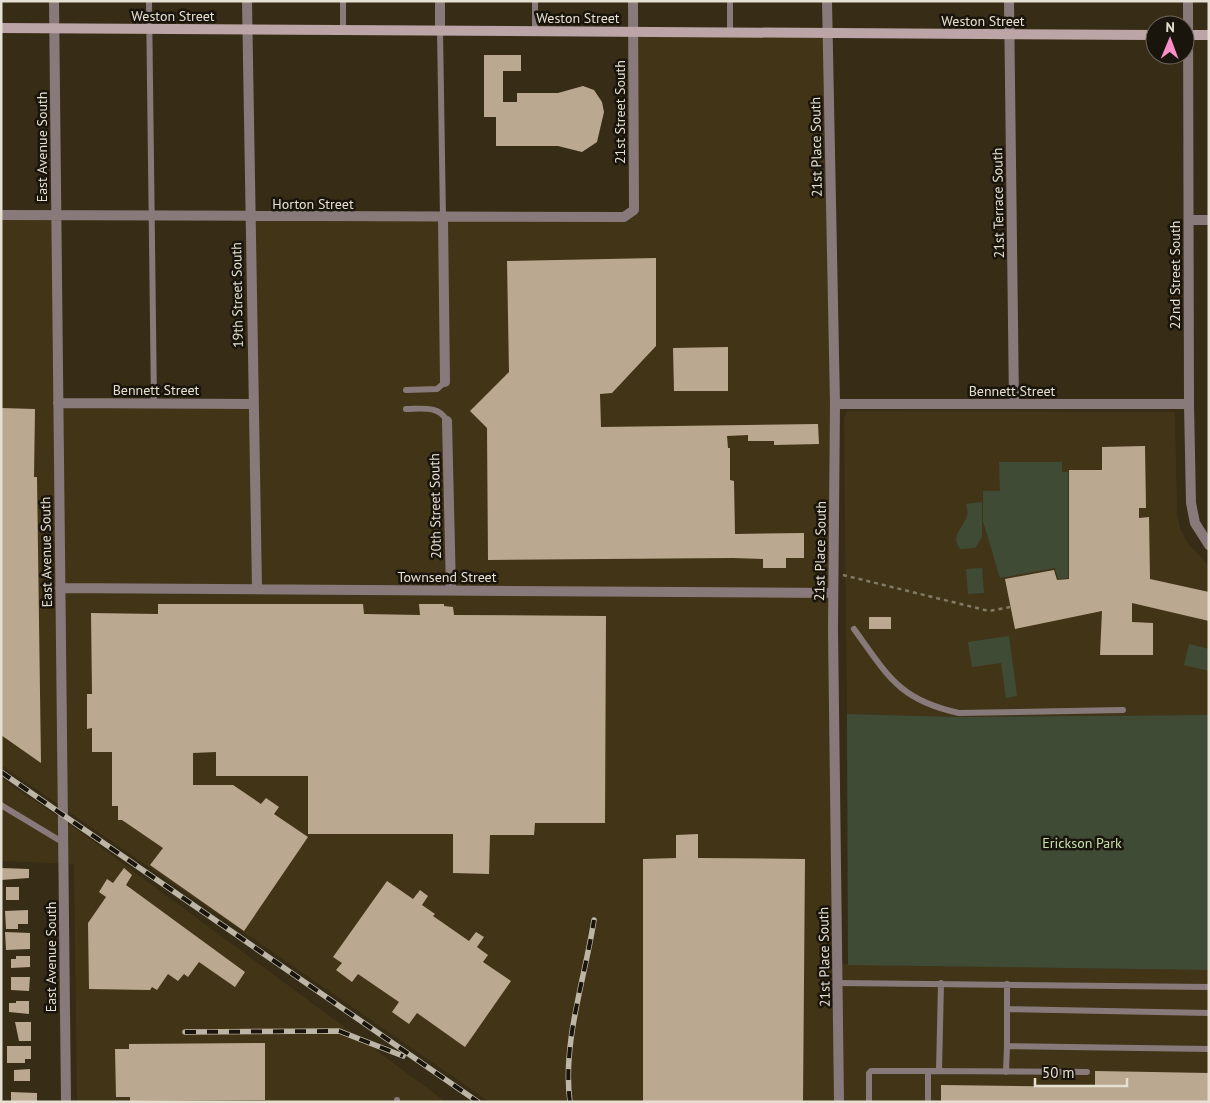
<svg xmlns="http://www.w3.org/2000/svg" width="1210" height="1103" viewBox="0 0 1210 1103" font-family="'PT Sans',sans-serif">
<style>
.built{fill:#423517}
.green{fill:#404b36}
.building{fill:#bba891}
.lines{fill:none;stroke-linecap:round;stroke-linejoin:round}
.path{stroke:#827a67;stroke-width:2.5;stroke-dasharray:4 4;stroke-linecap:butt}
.lane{stroke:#887a7b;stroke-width:6}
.street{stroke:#887a7b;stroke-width:10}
.secondary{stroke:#bba5a7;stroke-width:10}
.rail-casing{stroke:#bdb6a6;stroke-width:5.5}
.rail{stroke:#1a150c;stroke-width:4;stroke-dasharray:11;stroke-linecap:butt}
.labels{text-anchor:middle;stroke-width:5;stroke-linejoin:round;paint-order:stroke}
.street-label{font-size:14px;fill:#e6e0d2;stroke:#1a150c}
.park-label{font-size:14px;fill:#c5e2ac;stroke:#1a150c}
</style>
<rect width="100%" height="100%" fill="#372c16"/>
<path class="built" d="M633,32L828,34L834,964L1209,970V1102H490L1,765V215L56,216L58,403L253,404L249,217H624L634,210Z
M847,411L1175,412L1177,513L1180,528L1188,544L1209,566V715L957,717L847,714L844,418Z
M1,778L76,829L446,1102H77L74,864L1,861Z"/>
<path class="green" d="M999,462H1062V472H1068V578L1058,579L1055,568L1000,578L983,521V491H1000Z
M982,502V537L975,548L960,549C950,535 963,529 967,516C968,513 967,507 966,504Z
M982,568L984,593L968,594L966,569Z
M1009,636L1017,696L1006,698L1001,663L972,667L968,642Z
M1189,644L1209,649V671L1184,665Z
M847,714L957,717L1209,715V970L848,965Z"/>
<path class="building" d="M484,55H521V71H503V102H517V93H558L583,86L594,90L602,102L604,112L597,142L582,152L558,146H496V117H484Z
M656,258V346L612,393L600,394L601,427L818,424L819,444L774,445V441H748V435L727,436L728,448H730V480L734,481L735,534L804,533V558H786V568H763V559L733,558L488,560L487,428L470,411L509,372L507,261Z
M728,347V391H674L673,348Z
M1,408L35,409L34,477H37L41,763L1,735Z
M1145,446L1146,508H1139V518L1149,517L1150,579L1209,592V621L1132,603V622L1153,623V655H1100L1102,611L1015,629L1005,579L1054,570L1057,580L1069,579V470H1102V447Z
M158,604H363L364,614L420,615L419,604H444V606L453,607L454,615L606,616L605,823H535L534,835H490L489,874L453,873V834H308V776H216V752L193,753V785H233L261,804L266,798L279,807L274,814L308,837L244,931L150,865L163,848L122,820H118V806H112V752H92V728L87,729V694H92L91,613L158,614Z
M869,617H891V629H869Z
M698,834V858L805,859L803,1102H643V859L676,858V835Z
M1,868L29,869V878L1,880Z
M124,868L132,875L126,885L245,972L235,987L199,962L188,977L184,974L178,981L168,974L157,990L152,987L150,990L89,989L88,923L106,897L99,892L107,879L113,883Z
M387,881L413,899L420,890L428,896L422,905L435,914L433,916L469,941L476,932L484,937L477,947L488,955L483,962L511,981L465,1047L417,1013L409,1024L392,1012L399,1002L358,974L352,982L336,970L342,963L333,957Z
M6,887H19V900H6Z
M28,910V924H18V929H6L5,911Z
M5,932L30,933V949L6,950Z
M16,956H30V967L11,968V959H16Z
M11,977H30L29,991L11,990Z
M16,1001H29V1014L9,1012V1003H16Z
M15,1022H31V1041H19Z
M265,1043V1100L130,1101V1097H116L115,1049H129V1044Z
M7,1046H31V1059H25V1063H7Z
M30,1069V1081H14V1070Z
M1095,1071L1209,1073V1102H941V1085L1095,1087Z
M11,1092L37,1093V1102H13L11,1101Z"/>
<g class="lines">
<path class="path" d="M843,575L989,611L1010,607"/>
<path class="lane" d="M149,1L154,403
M730,1V33
M343,31V1
M440,31L443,218
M535,32V1
M406,390L437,389L445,382
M406,409C421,409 439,405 447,421
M854,629C888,676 899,700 959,713L1123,710
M1,805L64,843
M838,983L1209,987
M1007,1009V984
M1007,1046V1009L1209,1013
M939,1071L941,983
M1006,1072L1007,1046L1209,1049
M397,1100V1102
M869,1102V1073L871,1071H928
M928,1102V1071L1087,1072"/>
<path class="street" d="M54,1L66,1102
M247,1L257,589
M440,1V31
M827,1L835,404L833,629L839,1102
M1009,1L1014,404
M1188,1L1189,404L1191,503L1195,523L1209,545
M1,215L624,217L634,210L633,1
M443,218L445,382
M1190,220H1209
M58,403L253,404
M835,404H1189
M447,421L451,590
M60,588L833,593"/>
<path class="secondary" d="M1,28L1155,35
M1185,35H1209"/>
<g class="rail-casing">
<path id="rail" d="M1,772L478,1102
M185,1032L339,1031L403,1056
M570,1102C562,1043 585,978 594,920"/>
</g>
<use href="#rail" class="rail"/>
</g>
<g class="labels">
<g class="street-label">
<text x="173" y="21">Weston Street</text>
<text x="578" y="23">Weston Street</text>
<text x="983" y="26">Weston Street</text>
<text transform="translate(620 112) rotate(-90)" y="5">21st Street South</text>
<text transform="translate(42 147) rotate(-90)" y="5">East Avenue South</text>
<text transform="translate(816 147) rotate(-91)" y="5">21st Place South</text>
<text transform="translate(998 203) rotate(-91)" y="5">21st Terrace South</text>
<text x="313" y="209">Horton Street</text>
<text transform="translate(1175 275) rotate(-90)" y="5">22nd Street South</text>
<text transform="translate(237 295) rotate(-91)" y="5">19th Street South</text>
<text x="156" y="395">Bennett Street</text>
<text x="1012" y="396">Bennett Street</text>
<text transform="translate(435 506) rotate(-91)" y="5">20th Street South</text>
<text transform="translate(820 551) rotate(-89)" y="5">21st Place South</text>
<text transform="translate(46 552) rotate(-91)" y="5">East Avenue South</text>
<text x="447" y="582">Townsend Street</text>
<text transform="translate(51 957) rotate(-90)" y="5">East Avenue South</text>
<text transform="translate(824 957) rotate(-91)" y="5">21st Place South</text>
</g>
<g class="park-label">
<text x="1082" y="848">Erickson Park</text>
</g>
</g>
<rect width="1210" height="1103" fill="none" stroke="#e6e0d2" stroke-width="5"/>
<g transform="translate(1170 40) rotate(1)"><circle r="24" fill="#1a150c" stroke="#6c665b"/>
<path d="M0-4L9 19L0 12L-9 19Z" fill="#fa8fc7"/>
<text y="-8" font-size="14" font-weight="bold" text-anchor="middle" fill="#e6e0d2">N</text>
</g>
<path d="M1035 1078v8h92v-8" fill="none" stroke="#e6e0d2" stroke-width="2.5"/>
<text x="1042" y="1078" font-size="15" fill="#e6e0d2" stroke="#1a150c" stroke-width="4" paint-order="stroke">50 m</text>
</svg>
